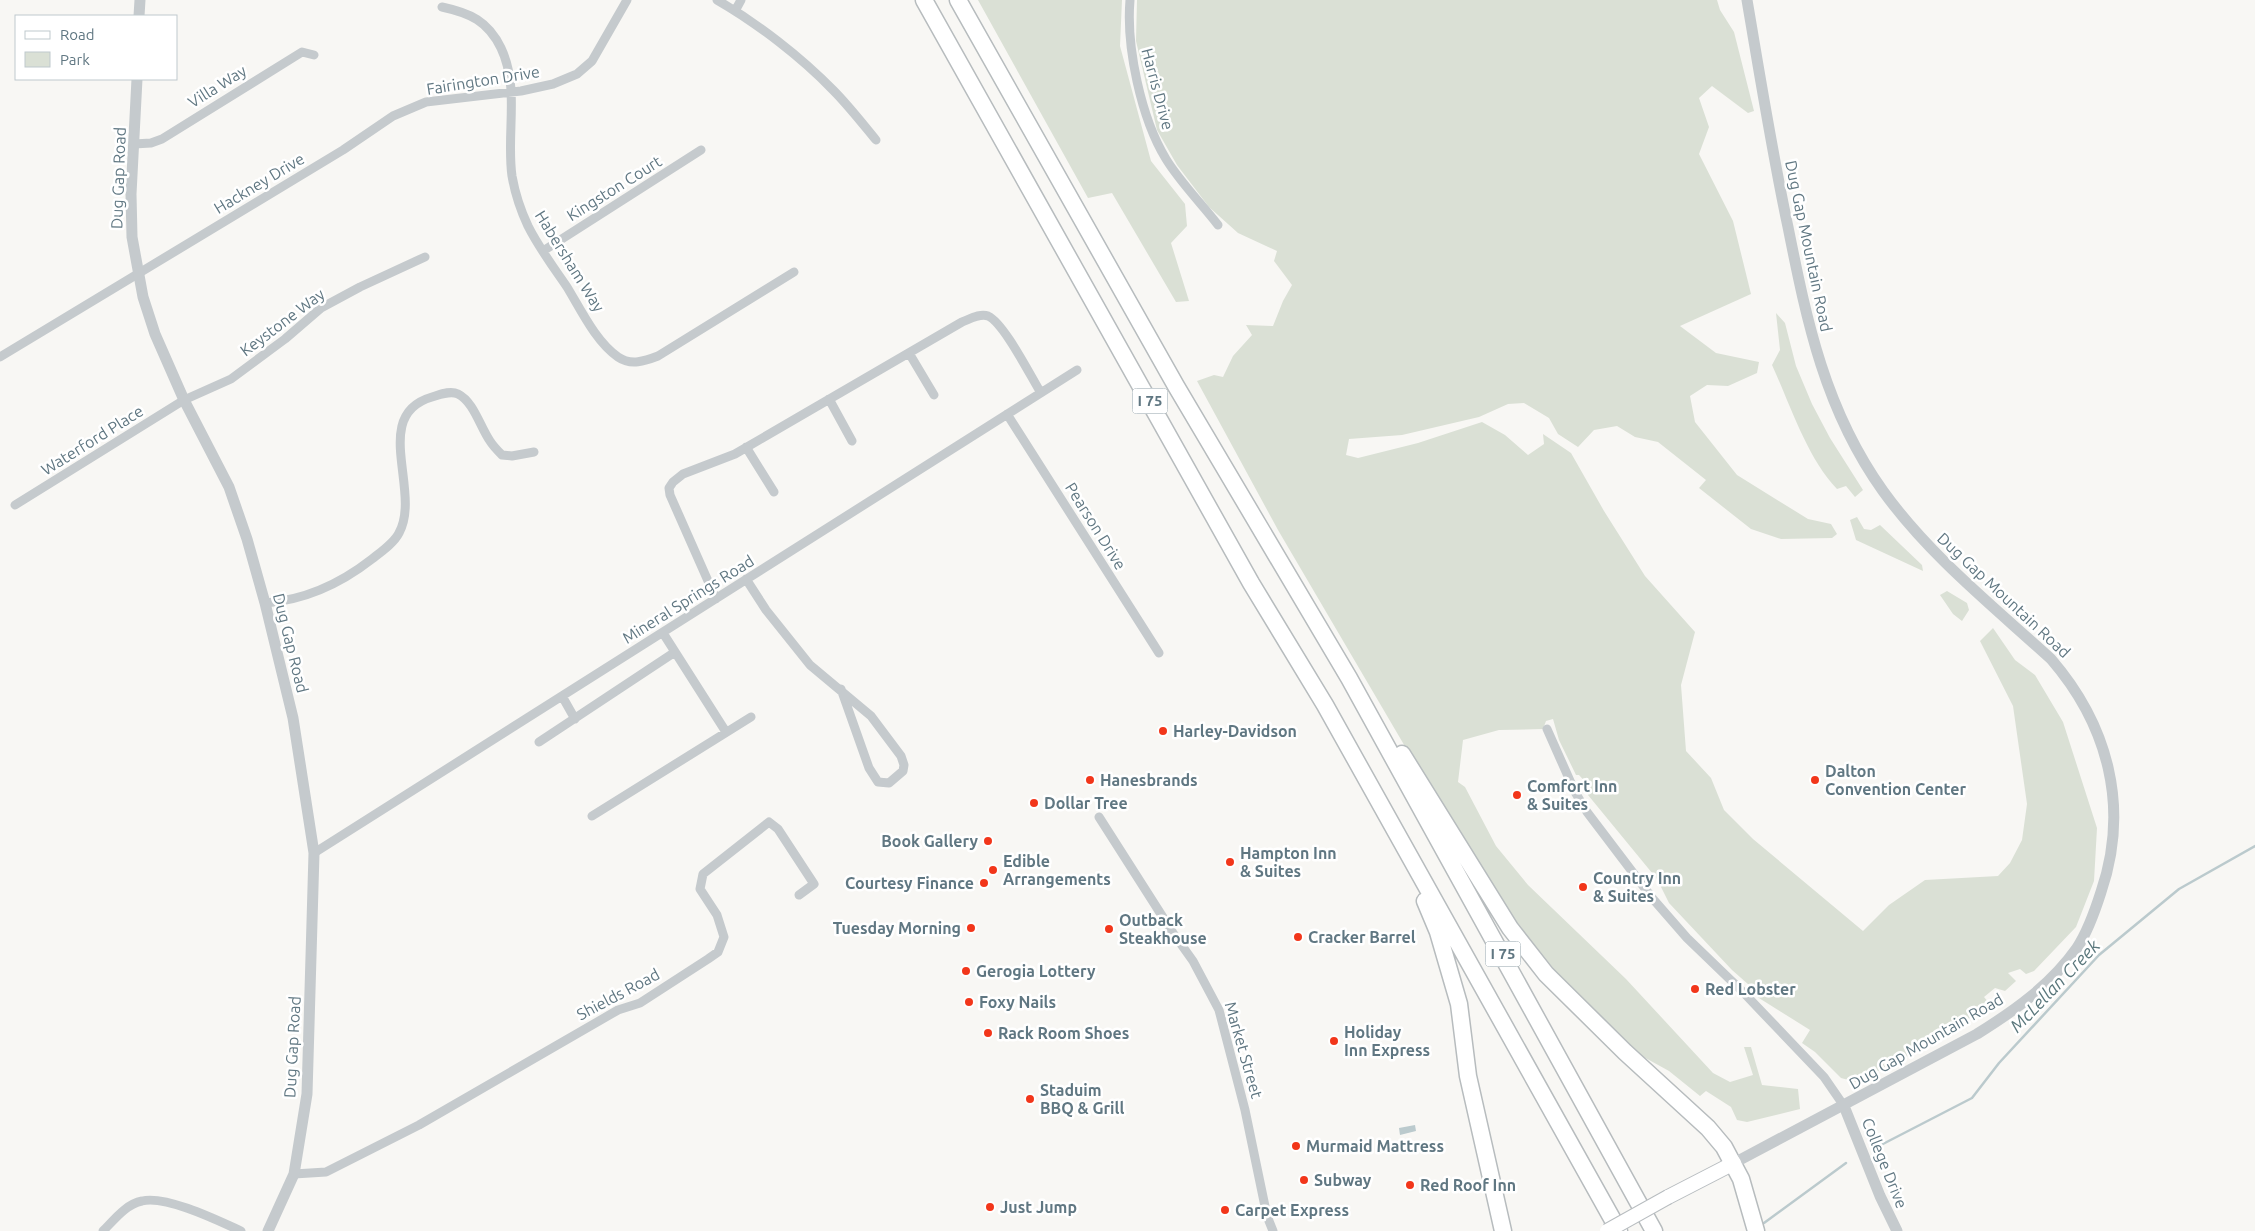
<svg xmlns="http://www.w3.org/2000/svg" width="2255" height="1231" viewBox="0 0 2255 1231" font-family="Ubuntu,sans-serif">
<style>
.green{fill:#dae0d5}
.water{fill:#bbcacd}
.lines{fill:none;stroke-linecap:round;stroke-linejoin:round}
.stream{stroke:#bbcacd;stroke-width:2.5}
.primary-casing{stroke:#b8bdc0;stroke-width:16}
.motorway-casing{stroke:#b7bcbe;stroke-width:19}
.minor{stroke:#c5cacd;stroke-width:9}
.tertiary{stroke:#c5cacd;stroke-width:11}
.primary{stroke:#fff;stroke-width:14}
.motorway{stroke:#fff;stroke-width:16}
.primary-bridge-casing{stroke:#b8bdc0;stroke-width:16;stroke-linecap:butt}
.primary-bridge{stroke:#fff;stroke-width:14}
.poi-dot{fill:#f2361a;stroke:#fff;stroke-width:2}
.labels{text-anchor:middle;stroke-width:5;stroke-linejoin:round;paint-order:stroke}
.shield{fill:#fff;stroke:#90a0a8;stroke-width:1}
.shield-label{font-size:15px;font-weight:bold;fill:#607782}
.street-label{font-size:16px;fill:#607782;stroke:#fff}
.poi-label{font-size:16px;font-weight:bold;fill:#607782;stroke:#fff;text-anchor:start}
.water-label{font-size:18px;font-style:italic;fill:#5a777c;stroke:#fff}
</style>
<rect width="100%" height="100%" fill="#f8f7f4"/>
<path class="green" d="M978,0H1122L1120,46L1151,161L1185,204L1187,226L1171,243L1189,301L1176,302L1112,193L1088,198Z
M1137,0H1717L1720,10L1734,32L1754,111L1748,113L1712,86L1699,98L1709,127L1699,154L1733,221L1751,294L1680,326L1716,353L1759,362L1757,373L1728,386L1707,385L1690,396L1695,422L1737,475L1808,519L1831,524L1837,534L1832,538L1781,539L1751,529L1699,488L1706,480L1658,442L1635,437L1617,426L1594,430L1578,447L1558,434L1549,418L1524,403L1508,404L1479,417L1402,435L1349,439L1346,455L1358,458L1418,443L1482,422L1505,435L1528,455L1544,444L1543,434L1571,453L1604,511L1645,576L1695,632L1681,685L1686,751L1711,778L1724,810L1753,839L1863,931L1889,905L1925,880L1998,876L2010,863L2022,840L2027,804L2013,706L1980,641L1993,628L2015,660L2035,675L2063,722L2097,828L2094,881L2076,927L2034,971L2026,974L2020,969L2008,973L2016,981L2005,991L1995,988L1984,997L1990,1004L1934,1043L1856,1082L1841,1078L1815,1052L1802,1043L1810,1030L1751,993L1749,985L1732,970L1669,903L1657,879L1588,795L1587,784L1579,775H1576L1559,740L1553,719L1546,721L1543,729L1499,730L1463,740L1458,782L1465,787L1496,846L1528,885L1626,979L1713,1073L1730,1082L1753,1075L1744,1047H1751L1762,1085L1798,1089L1800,1109L1747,1122L1737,1120L1731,1107L1706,1091L1700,1096L1669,1071L1640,1055L1577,1001L1491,893L1278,530L1197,381L1214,375L1223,377L1233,356L1252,335L1246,325L1273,326L1283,301L1292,285L1274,261L1277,251L1238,233L1209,207L1177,165L1157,130L1136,41Z
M1776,313L1785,323L1796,366L1812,404L1830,438L1863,490L1855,497L1846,486L1837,489C1807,458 1790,404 1772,365L1780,350Z
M1857,517L1864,529L1871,530L1880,525L1922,565L1923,571L1856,540L1850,520Z
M1947,591L1967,603L1969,610L1962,621L1953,614L1940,595Z"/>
<path class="water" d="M1415,1125L1416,1131L1400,1135L1399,1128Z"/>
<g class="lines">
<path class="stream" d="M1879,1146L1972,1098L1999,1063L2099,955L2179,889L2255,846
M1764,1223L1846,1163"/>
<g class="primary-casing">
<path id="primary" d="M1668,1197L1734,1163"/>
</g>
<g class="motorway-casing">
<path id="motorway" d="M924,0L1251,583L1325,705L1619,1231
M958,0L1176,386L1349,678L1654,1231
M1402,754L1510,928L1546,974L1625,1052L1708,1128L1724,1147L1741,1179L1756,1231
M1425,901L1438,932L1459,1004L1468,1076L1503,1231"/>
</g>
<path class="minor" d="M717,0C757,23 801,57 833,90C848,105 862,123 876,140
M1130,0C1126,47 1141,118 1166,159C1180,182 1201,203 1218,225
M442,7C470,13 488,21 501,48C520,88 506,134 512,176C515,193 521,211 528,226C539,248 554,268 567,287C581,310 596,342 618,357C631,366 645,361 658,356L794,272
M735,11L741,0
M134,144L151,143L162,139L302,52L314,55
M543,251L701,150
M909,353L934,395
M0,357L343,150L393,116L426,102L521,91L553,84L577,74L592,61L627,0
M829,399L852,441
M1007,414L1159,653
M746,447L774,492
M15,505L184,400L231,379L285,339L321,308L360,287L425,257
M746,579L766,610L810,665L871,716L901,756L904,765L903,771L889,783L878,782L869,768L841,689
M716,599L670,495L669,488L673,482L683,474L735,454L962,322C970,319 980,313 988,316C1004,323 1031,377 1041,393
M265,603C306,600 340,584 372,559C381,552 394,543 399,533C422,491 370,415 432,397C439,395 450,390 458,394C474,402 480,427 490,441C493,446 498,451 502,455L512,456L534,452
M663,633L726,732
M562,696L575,719
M1547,729L1575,792L1587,812L1653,899L1687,938L1742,991L1824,1077L1844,1106
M539,742L675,652
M592,816L751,717
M1099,817L1173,933L1193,961L1219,1010L1245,1110L1267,1216L1273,1231
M314,853L1077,370
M294,1174L326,1172L419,1125L618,1010L640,1003L708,959L718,952L724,937L717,915L700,889L703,874L769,822L778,829L814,884L799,895
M103,1231C114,1220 126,1204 142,1201C166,1195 219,1221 241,1231"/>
<path class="tertiary" d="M139,16L140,0
M137,79L131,194L132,237L143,297L155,334L184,400L229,487L247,539L265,603L293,718L314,853L307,1094L294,1174L268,1231
M1844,1106L1880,1196L1897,1231
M1734,1163L1977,1034C2014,1011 2051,985 2077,948C2088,931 2095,911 2101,892C2130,807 2108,725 2051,659C1993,606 1929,555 1883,491C1825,410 1807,322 1788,227C1772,152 1760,76 1747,0"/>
<use href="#primary" class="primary"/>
<use href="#motorway" class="motorway"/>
<g class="primary-bridge-casing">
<path id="primary-bridge" d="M1607,1231L1668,1197"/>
</g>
<use href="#primary-bridge" class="primary-bridge"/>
</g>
<g class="poi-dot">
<circle cx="1163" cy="731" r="5"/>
<circle cx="1090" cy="780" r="5"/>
<circle cx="1815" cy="780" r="5"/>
<circle cx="1517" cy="795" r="5"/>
<circle cx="1034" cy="803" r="5"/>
<circle cx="988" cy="841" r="5"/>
<circle cx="1230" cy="862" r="5"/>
<circle cx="993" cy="870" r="5"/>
<circle cx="984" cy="883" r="5"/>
<circle cx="1583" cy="887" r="5"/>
<circle cx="971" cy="928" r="5"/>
<circle cx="1109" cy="929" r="5"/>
<circle cx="1298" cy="937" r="5"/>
<circle cx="966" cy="971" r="5"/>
<circle cx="1695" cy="989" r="5"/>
<circle cx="969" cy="1002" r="5"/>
<circle cx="988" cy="1033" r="5"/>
<circle cx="1334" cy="1041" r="5"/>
<circle cx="1030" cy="1099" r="5"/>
<circle cx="1296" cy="1146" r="5"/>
<circle cx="1304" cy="1180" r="5"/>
<circle cx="1410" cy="1185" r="5"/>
<circle cx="990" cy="1207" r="5"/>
<circle cx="1225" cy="1210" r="5"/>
</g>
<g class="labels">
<g class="shield">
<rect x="1132.5" y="388.5" width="35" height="25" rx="4"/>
<rect x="1485.5" y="941.5" width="35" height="25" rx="4"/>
</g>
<g class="shield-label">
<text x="1150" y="406">I 75</text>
<text x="1503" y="959">I 75</text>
</g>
<g class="street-label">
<text transform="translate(483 80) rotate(-9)" y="6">Fairington Drive</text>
<text transform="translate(217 86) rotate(-32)" y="6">Villa Way</text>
<text transform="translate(1158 89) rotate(75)" y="6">Harris Drive</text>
<text transform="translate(118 178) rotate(-88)" y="6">Dug Gap Road</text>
<text transform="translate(259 183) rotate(-31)" y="6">Hackney Drive</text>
<text transform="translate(614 188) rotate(-32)" y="6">Kingston Court</text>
<text transform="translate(1809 246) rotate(78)" y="6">Dug Gap Mountain Road</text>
<text transform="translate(570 261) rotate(58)" y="6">Habersham Way</text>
<text transform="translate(282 322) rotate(-37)" y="6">Keystone Way</text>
<text transform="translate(92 440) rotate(-32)" y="6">Waterford Place</text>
<text transform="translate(1096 526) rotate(58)" y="6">Pearson Drive</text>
<text transform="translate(2004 595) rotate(43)" y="6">Dug Gap Mountain Road</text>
<text transform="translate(688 599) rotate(-32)" y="6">Mineral Springs Road</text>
<text transform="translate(291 643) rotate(76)" y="6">Dug Gap Road</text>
<text transform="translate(618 994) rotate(-28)" y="6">Shields Road</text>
<text transform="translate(1926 1041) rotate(-30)" y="6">Dug Gap Mountain Road</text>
<text transform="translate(292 1047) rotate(-87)" y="6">Dug Gap Road</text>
<text transform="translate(1244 1050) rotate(74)" y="6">Market Street</text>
<text transform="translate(1885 1163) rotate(68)" y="6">College Drive</text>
</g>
<g class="poi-label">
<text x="1173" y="737">Harley-Davidson</text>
<text x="1825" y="777">Dalton<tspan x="1825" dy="18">Convention Center</tspan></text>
<text x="1100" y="786">Hanesbrands</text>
<text x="1527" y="792">Comfort Inn<tspan x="1527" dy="18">&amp; Suites</tspan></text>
<text x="1044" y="809">Dollar Tree</text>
<text x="978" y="847" text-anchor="end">Book Gallery</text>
<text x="1240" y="859">Hampton Inn<tspan x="1240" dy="18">&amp; Suites</tspan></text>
<text x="1003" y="867">Edible<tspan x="1003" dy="18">Arrangements</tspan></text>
<text x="1593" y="884">Country Inn<tspan x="1593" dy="18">&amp; Suites</tspan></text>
<text x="974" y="889" text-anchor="end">Courtesy Finance</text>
<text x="1119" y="926">Outback<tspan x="1119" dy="18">Steakhouse</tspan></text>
<text x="961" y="934" text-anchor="end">Tuesday Morning</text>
<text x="1308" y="943">Cracker Barrel</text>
<text x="976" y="977">Gerogia Lottery</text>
<text x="1705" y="995">Red Lobster</text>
<text x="979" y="1008">Foxy Nails</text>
<text x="1344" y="1038">Holiday<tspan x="1344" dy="18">Inn Express</tspan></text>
<text x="998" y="1039">Rack Room Shoes</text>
<text x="1040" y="1096">Staduim<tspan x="1040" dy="18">BBQ &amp; Grill</tspan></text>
<text x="1306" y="1152">Murmaid Mattress</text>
<text x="1314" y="1186">Subway</text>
<text x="1420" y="1191">Red Roof Inn</text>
<text x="1000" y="1213">Just Jump</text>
<text x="1235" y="1216">Carpet Express</text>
</g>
<g class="water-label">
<text transform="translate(2055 986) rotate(-46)" y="6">McLellan Creek</text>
</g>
</g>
<rect x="15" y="15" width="162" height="65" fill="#ffffff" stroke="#bfc9cd"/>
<rect x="25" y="31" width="25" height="8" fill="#ffffff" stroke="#bfc9cd"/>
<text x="60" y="40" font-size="15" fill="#607782">Road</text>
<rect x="25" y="52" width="25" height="15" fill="#dae0d5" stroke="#bfc9cd"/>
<text x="60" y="65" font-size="15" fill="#607782">Park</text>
</svg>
